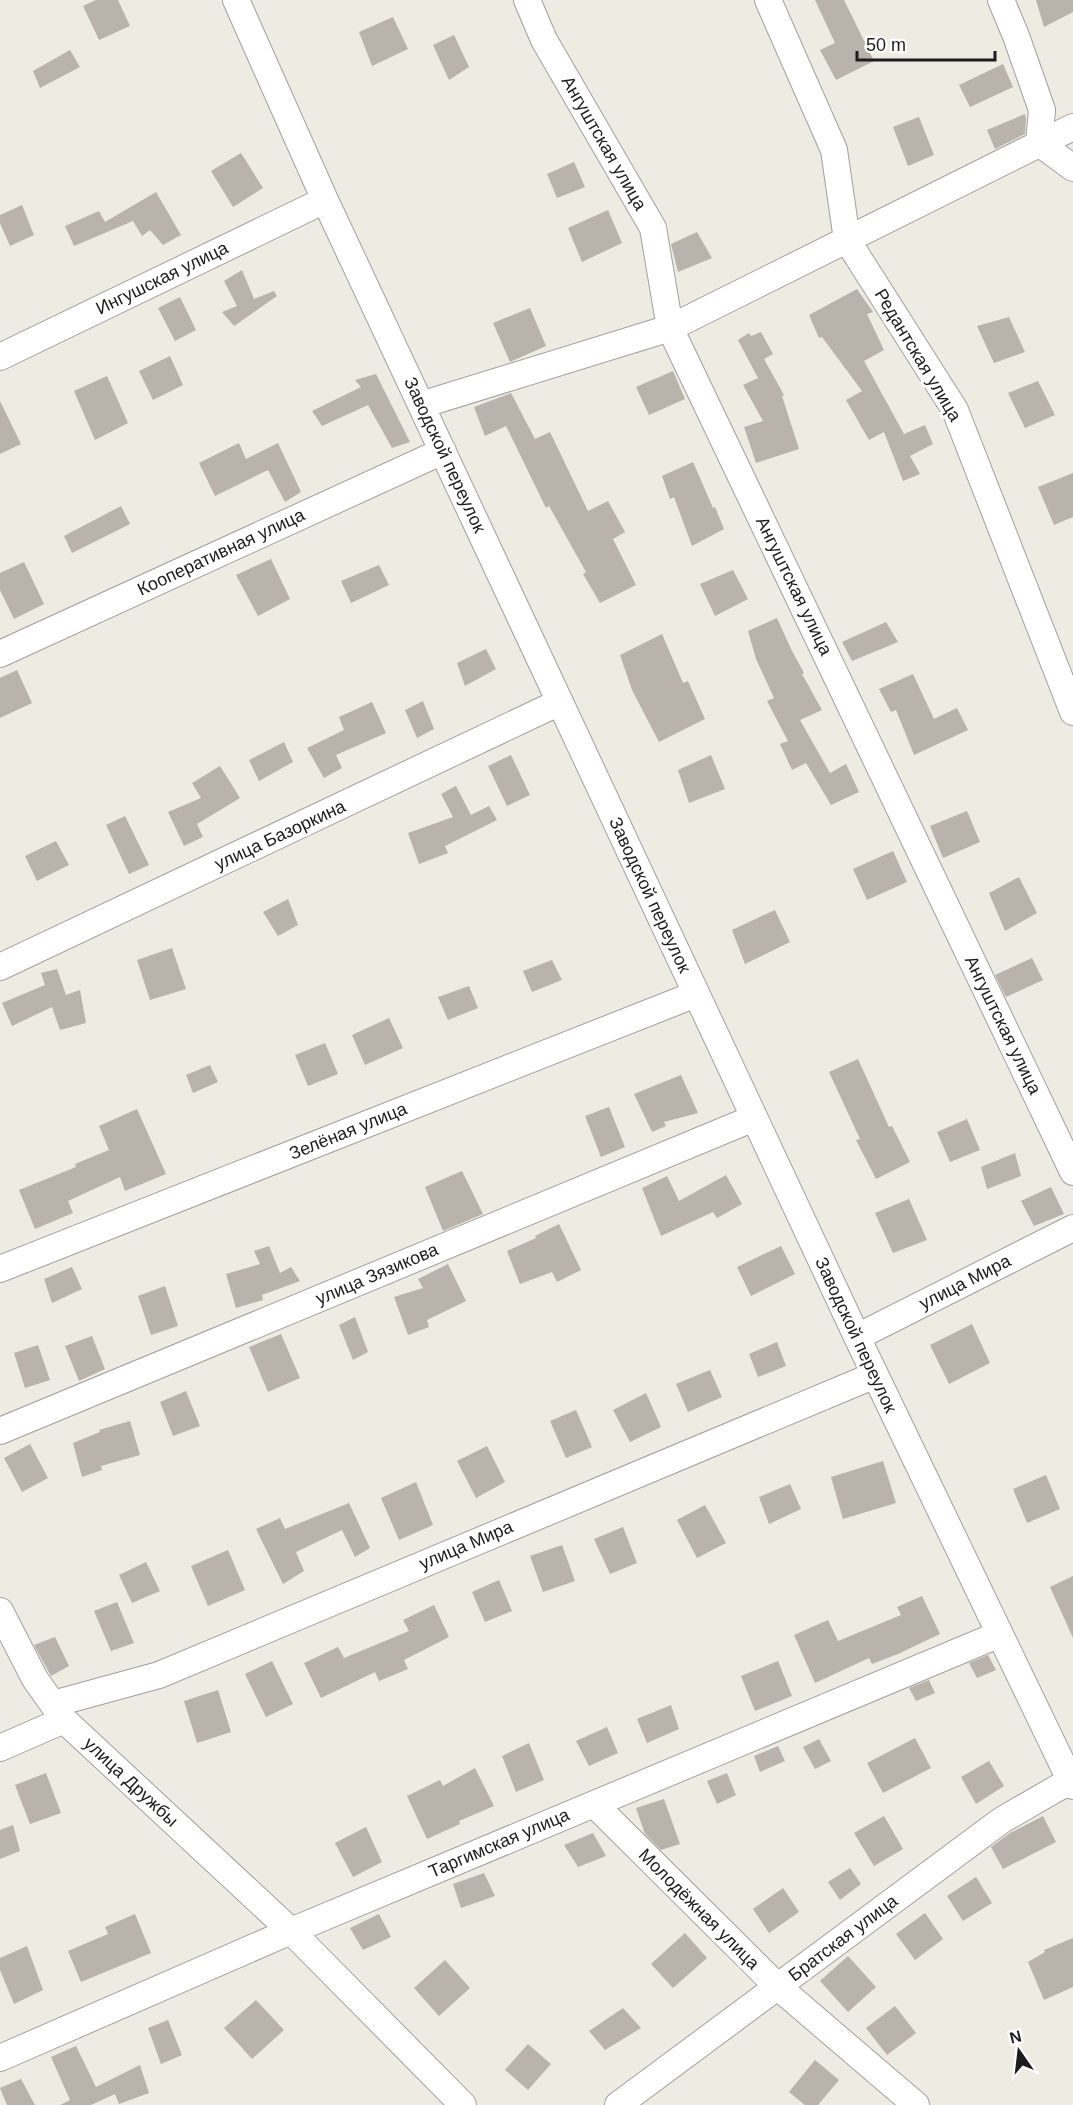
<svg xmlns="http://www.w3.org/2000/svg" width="1073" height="2105" viewBox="0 0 1073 2105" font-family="Arial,sans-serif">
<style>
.building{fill:#b9b3ac}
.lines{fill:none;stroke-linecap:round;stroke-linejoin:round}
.minor-casing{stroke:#a0a0a0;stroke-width:28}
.minor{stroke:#fff;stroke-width:26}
.labels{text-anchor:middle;stroke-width:6;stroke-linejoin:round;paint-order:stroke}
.street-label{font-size:18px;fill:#1c1c1c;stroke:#fff}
</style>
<rect width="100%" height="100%" fill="#edebe2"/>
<path class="building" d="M96,0H118L130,26L99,40L83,6Z
M815,0H844L874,61L836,80L820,50L835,43Z
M1036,0H1073V12L1044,27Z
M393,17L408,49L372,66L359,32Z
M454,35L469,67L449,80L433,45Z
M70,50L80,67L40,88L33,71Z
M1003,64L1013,87L970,107L959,85Z
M1025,114L1026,119L1025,134L995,149L987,130Z
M919,117L934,155L908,166L893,127Z
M241,153L263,188L233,207L211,171Z
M574,162L585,187L557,198L547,174Z
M156,192L181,235L163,245L150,230L142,236L133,221L74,246L65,226L99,211L105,222Z
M22,205L34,235L10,246L0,223V215Z
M608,210L622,243L582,262L568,228Z
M697,232L712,258L678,272L671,244Z
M242,270L254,299L274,291L277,296L234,326L222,312L237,306L224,281Z
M857,289L873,312L867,314L884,350L864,361L904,434L925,425L933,444L910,456L920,474L903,481L884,432L869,440L846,400L862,391L822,337L819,338L809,315Z
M180,297L196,330L175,341L158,308Z
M530,308L546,346L510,362L493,323Z
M1009,317L1025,352L994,363L977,326Z
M761,332L773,354L764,359L784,395L782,396L799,449L756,463L744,427L763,421L743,385L758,378L738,340L749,333L751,336Z
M170,356L183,385L153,400L139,371Z
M673,371L685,399L649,415L636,387Z
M376,374L410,442L392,448L368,405L322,426L312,411L361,387L355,380Z
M107,376L128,423L95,440L74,391Z
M1038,381L1055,415L1025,428L1008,393Z
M511,393L535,439L550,432L588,511L608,501L625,532L613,539L636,585L600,603L583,574L586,572L549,506L546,508L506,426L485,436L474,407Z
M0,401L21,444L0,454Z
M239,443L246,459L278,443L301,492L285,502L268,470L215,496L199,463Z
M693,462L713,508L715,507L724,529L692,546L674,497L670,499L662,476Z
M1073,473V517L1054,525L1038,487Z
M121,506L130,524L72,553L64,536Z
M271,559L290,599L258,616L236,575Z
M24,562L44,604L14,619L0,590V573Z
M379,565L389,585L351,603L341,581Z
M733,570L748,599L715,616L700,584Z
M777,618L792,651L804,673L802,674L822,710L800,720L830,773L846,764L859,792L831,805L806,763L792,770L780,744L788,741L767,701L774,698L756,659L748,631Z
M886,622L898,642L852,661L842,642Z
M662,634L683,683L688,681L705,719L659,742L632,690L620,655Z
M486,649L496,669L465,686L457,663Z
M17,670L32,703L0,718V678Z
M913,674L934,719L957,708L968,730L914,755L896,710L891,712L879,689Z
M423,701L434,729L417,738L405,710Z
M372,702L386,733L336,755L342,768L324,778L307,748L344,730L339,717Z
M284,742L293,762L259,781L249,760Z
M511,755L530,795L507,806L488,766Z
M711,755L725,789L689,803L678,770Z
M220,766L240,798L197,824L203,837L184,846L168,812L201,798L192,783Z
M456,786L471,815L489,806L497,820L445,846L448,853L419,864L408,833L453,817L441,794Z
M967,811L980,842L943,858L930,826Z
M125,816L149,865L129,874L106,825Z
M56,841L69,865L37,881L25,856Z
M893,851L907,882L867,900L853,869Z
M1019,877L1037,913L1005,931L989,893Z
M288,899L298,925L278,936L263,912Z
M775,910L790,942L745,964L732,930Z
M172,948L186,989L150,1000L137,960Z
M1032,958L1043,980L1006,997L995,975Z
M552,960L562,980L532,992L523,971Z
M57,969L66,995L80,990L86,1023L60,1030L52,1007L12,1026L2,1003L45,985L41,973Z
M469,986L478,1008L448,1020L438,997Z
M389,1018L403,1048L365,1065L352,1035Z
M325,1043L338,1074L308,1086L295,1055Z
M858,1059L889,1127L892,1126L910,1162L876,1179L856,1140L860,1139L829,1072Z
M210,1065L218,1082L193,1093L186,1075Z
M681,1075L698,1113L664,1122L666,1126L652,1132L634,1094Z
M609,1107L625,1147L601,1157L585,1116Z
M137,1109L166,1174L125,1191L120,1177L68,1201L73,1213L35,1229L19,1190L76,1167L75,1164L109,1150L99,1126Z
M967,1119L980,1150L950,1162L937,1132Z
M1015,1153L1021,1176L987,1189L981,1167Z
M462,1171L483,1214L443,1231L425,1187Z
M726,1175L742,1204L717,1218L713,1212L661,1236L642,1188L667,1176L679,1201Z
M1051,1187L1064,1214L1034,1226L1021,1201Z
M909,1199L927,1240L893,1253L875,1213Z
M559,1224L581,1270L557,1282L552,1272L520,1284L507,1251L536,1238L535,1236Z
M269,1246L280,1273L291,1267L300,1281L262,1295L263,1300L236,1308L226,1274L260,1264L254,1251Z
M781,1246L795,1274L751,1296L737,1267Z
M448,1264L466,1301L427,1320L429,1327L408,1335L394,1297L423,1288L418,1279Z
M72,1267L82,1289L52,1303L44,1279Z
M165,1286L178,1326L151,1335L138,1296Z
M355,1317L368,1352L353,1360L339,1325Z
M972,1324L990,1363L949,1384L930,1345Z
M281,1334L300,1378L268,1392L249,1347Z
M92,1336L105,1369L79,1381L65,1346Z
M777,1342L786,1366L758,1377L749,1354Z
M38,1345L50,1380L25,1388L14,1353Z
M710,1370L722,1397L688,1412L676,1384Z
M186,1391L200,1426L173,1436L160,1402Z
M646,1393L661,1427L630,1442L613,1410Z
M576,1410L592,1447L566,1458L550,1421Z
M130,1421L140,1455L101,1466L102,1470L82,1477L73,1443L100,1432L99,1430Z
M30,1444L48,1478L22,1492L4,1458Z
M487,1446L505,1482L476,1498L457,1461Z
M883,1461L896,1503L843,1519L831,1477Z
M1046,1475L1060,1509L1027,1523L1013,1489Z
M416,1482L433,1525L399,1540L381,1498Z
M790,1484L801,1509L769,1524L759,1497Z
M349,1503L370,1548L355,1557L342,1530L296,1552L304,1571L283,1584L256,1529L280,1518L285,1529Z
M705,1505L726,1543L697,1558L677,1520Z
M623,1527L637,1563L610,1574L594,1539Z
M562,1545L575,1581L543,1592L530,1556Z
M228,1550L245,1590L208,1606L191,1566Z
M146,1562L160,1591L132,1603L119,1575Z
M1073,1576V1638L1050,1587Z
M499,1580L512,1611L485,1622L472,1592Z
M922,1596L940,1634L898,1654L872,1664L869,1658L815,1683L794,1635L828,1620L838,1641L901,1615L897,1607Z
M117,1602L134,1643L111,1651L94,1611Z
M434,1605L449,1637L404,1660L408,1669L379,1681L375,1672L321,1698L304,1663L338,1647L344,1658L409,1631L403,1620Z
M55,1637L69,1666L51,1676L34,1645Z
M988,1655L996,1670L977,1678L969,1663Z
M272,1661L293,1704L266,1717L245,1674Z
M778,1661L792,1696L755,1711L741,1676Z
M929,1680L935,1693L916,1701L909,1688Z
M218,1690L231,1732L197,1743L184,1701Z
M671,1705L679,1729L647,1743L637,1719Z
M607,1727L618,1753L589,1766L576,1741Z
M915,1738L931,1768L883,1793L867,1763Z
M819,1739L831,1761L815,1769L803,1747Z
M529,1743L544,1780L516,1792L502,1756Z
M778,1746L785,1761L760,1772L754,1756Z
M989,1761L1004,1786L976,1804L961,1777Z
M475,1768L494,1806L459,1821L460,1824L427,1839L407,1796L440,1780L443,1786Z
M46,1773L61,1813L30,1824L15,1785Z
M727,1773L736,1795L717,1804L707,1781Z
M664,1799L680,1844L661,1850L645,1834L636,1808Z
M884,1816L903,1849L874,1866L854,1833Z
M1043,1816L1056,1842L1003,1869L991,1847L1010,1833Z
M13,1825L20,1851L0,1859V1830Z
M366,1827L382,1862L353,1877L335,1843Z
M593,1833L606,1856L578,1867L564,1845Z
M850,1868L861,1884L840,1900L828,1882Z
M484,1873L495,1896L461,1908L453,1884Z
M976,1877L992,1903L963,1921L947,1896Z
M783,1888L799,1912L769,1933L753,1909Z
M925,1913L943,1939L915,1960L896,1934Z
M135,1914L151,1953L81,1982L68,1951L108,1934L105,1927Z
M379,1914L391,1937L363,1950L350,1928Z
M685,1933L707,1958L673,1988L651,1964Z
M1073,1938V1987L1044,2000L1028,1962L1045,1952L1044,1950Z
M27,1946L43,1990L14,2004L0,1970V1958Z
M848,1956L876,1987L848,2012L820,1981Z
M445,1960L470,1988L439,2016L414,1988Z
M256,2000L284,2030L252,2059L224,2028Z
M895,2006L916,2033L887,2055L866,2028Z
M623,2008L641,2028L605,2050L589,2031Z
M168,2020L182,2055L161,2064L148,2028Z
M528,2044L551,2064L528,2090L505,2070Z
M76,2046L96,2087L140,2065L149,2093L119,2104L115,2094L91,2105H60L70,2100L51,2057Z
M815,2060L839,2080L818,2105H805L789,2092Z
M21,2079L35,2105H7L0,2088Z"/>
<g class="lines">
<g class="minor-casing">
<path id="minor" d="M236,0L325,200L857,1337L1073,1786
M527,0L544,40L653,228L670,328L1073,1172
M768,0L834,150L847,240L955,410L1073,712
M1001,0L1016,36L1042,110L1039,143L1073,168
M0,357L325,200
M421,405L670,328L1073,127
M0,654L443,451
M0,967L560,702
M0,1269L696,994
M857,1337L1073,1228
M0,1431L754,1118
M0,1611L35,1679L64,1720L291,1931L463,2105
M53,1704L159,1675L875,1375
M0,1748L64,1720
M594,1804L777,1986L916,2105
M0,2058L291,1931L1000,1634
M618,2105L1002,1820L1073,1779"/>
</g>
<use href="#minor" class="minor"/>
</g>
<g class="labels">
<g class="street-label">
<text transform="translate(604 143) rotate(60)" y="6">Ангуштская улица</text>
<text transform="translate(162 278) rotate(-26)" y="6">Ингушская улица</text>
<text transform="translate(918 355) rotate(59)" y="6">Редантская улица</text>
<text transform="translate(445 455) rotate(65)" y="6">Заводской переулок</text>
<text transform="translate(221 552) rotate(-25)" y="6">Кооперативная улица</text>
<text transform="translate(794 586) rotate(64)" y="6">Ангуштская улица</text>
<text transform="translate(280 835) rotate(-25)" y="6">улица Базоркина</text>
<text transform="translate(650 895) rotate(65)" y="6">Заводской переулок</text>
<text transform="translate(1003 1025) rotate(64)" y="6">Ангуштская улица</text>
<text transform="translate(348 1131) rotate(-22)" y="6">Зелёная улица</text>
<text transform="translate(377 1274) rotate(-23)" y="6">улица Зязикова</text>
<text transform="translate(965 1282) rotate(-27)" y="6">улица Мира</text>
<text transform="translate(856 1335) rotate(65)" y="6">Заводской переулок</text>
<text transform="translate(466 1545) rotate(-23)" y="6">улица Мира</text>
<text transform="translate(131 1782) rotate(43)" y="6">улица Дружбы</text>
<text transform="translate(499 1843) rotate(-23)" y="6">Таргимская улица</text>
<text transform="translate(699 1909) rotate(45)" y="6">Молодёжная улица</text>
<text transform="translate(843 1938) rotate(-37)" y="6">Братская улица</text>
</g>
</g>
<g transform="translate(1019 2051) rotate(346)" stroke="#ffffff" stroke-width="4.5" paint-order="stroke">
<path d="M0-4.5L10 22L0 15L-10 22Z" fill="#1c1c1c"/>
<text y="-9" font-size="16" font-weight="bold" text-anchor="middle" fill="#1c1c1c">N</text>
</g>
<path d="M857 51v9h138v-9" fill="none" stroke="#1c1c1c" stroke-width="3"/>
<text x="866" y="51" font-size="18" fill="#1c1c1c" stroke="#ffffff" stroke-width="4.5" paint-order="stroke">50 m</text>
</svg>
